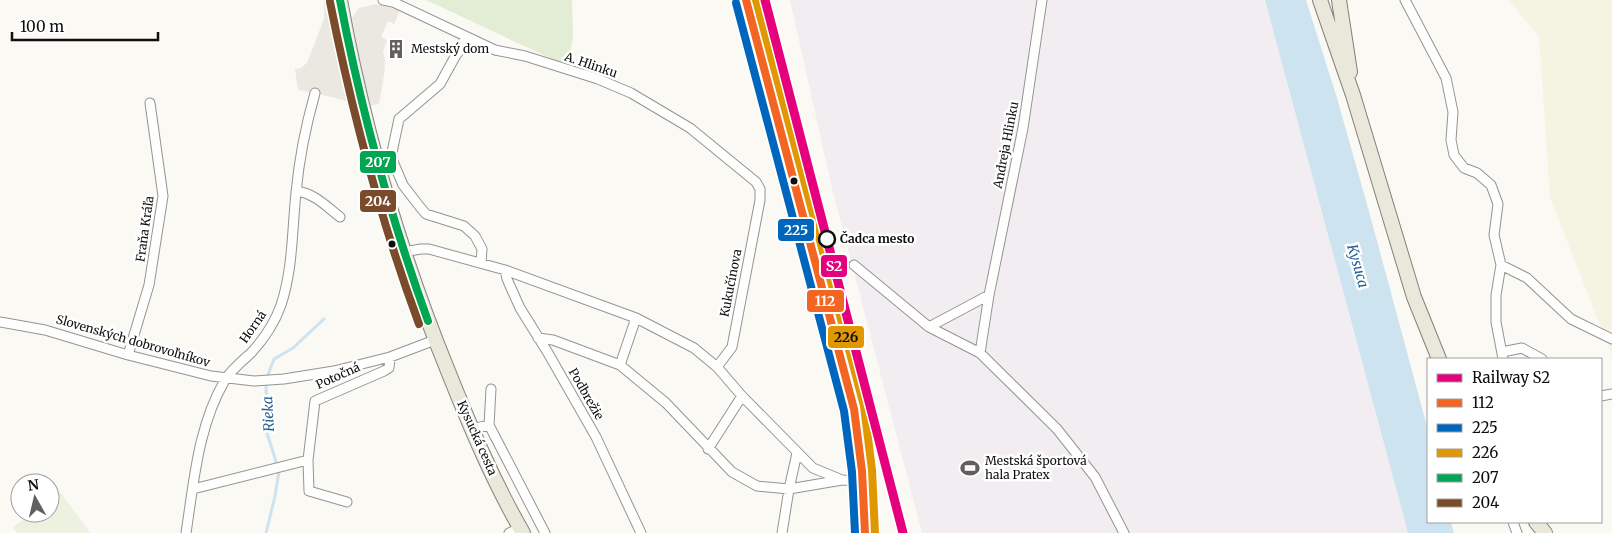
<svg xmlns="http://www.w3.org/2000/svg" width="1612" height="533" viewBox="0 0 1612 533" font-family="Merriweather,serif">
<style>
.industrial{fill:#f2edf0}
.farmland{fill:#f5f4e2}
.green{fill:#e3edd6}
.pitch{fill:#edf2e0}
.plaza{fill:#eae8e0}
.water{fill:#cee3f0}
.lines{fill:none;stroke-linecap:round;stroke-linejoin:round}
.stream{stroke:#cee3f0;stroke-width:3}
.street-casing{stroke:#949492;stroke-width:11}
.primary-casing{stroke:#82817f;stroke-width:16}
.street{stroke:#fefefd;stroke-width:9}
.primary{stroke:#eae7db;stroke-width:14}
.bus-1-casing{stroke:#fff;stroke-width:11}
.bus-2-casing{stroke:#fff;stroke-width:11}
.bus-3-casing{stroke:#fff;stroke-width:11}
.bus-4-casing{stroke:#fff;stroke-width:11}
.bus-5-casing{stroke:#fff;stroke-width:11}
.bus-1{stroke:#f26522;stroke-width:8}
.bus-2{stroke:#0065bd;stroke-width:8}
.bus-3{stroke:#e09701;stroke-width:8}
.bus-4{stroke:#00a651;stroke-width:8}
.bus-5{stroke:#7a4b2a;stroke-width:8}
.rail-1-casing{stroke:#fff;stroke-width:12}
.rail-1{stroke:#e5007d;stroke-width:9}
.bus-dot{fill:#0e0e0e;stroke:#fff;stroke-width:2}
.stop-dot{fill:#fff;stroke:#0e0e0e;stroke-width:2.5}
.labels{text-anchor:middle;stroke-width:5;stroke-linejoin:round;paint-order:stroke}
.poi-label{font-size:12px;fill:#0e0e0e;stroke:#fff;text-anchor:start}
.street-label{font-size:12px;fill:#0e0e0e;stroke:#fff}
.stop-label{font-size:12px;font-weight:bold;fill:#0e0e0e;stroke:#fff;text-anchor:start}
.water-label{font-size:14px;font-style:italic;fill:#266092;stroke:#fff}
.line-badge{stroke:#fff;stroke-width:2}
.badge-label{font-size:14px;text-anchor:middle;font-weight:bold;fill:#fff}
.pale-badge-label{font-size:14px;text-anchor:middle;font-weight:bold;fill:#111}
</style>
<rect width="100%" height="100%" fill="#faf9f4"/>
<path class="industrial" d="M790,0H1265L1408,533H922L831,184Z"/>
<path class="farmland" d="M1509,0H1612V356L1550,197L1539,37Z"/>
<path class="green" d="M426,0H572L573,38L567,66Z"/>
<path class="pitch" d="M61,493L90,533H17L13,527L33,513H50V501Z"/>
<path class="plaza" d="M324,0H331L354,103L315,93L298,90L295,69L301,68L307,63L324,19Z
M376,4L400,10L394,24L388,21L381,37L387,40L383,52L385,61L384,75L379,104L369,106L352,18L359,8Z"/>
<path class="water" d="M1265,0H1306L1337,98L1370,215L1428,430V522H1451L1454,533H1408Z"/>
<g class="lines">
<path class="stream" d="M266,533L275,496L279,471L267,433L266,380L274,359L293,348L324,319"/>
<g class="street-casing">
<path id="street" d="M383,0L393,2L495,50L525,56L598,79L631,93L690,128L756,182L760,189V200L732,347L717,367
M1405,0L1446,78L1453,112L1451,140L1454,155L1464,168L1477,173L1491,185L1498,204L1494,235L1501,265L1496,295V322L1503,359
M464,37L463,47L456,55L440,84L399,119L391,157L403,185L420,207L426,214L464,226L475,236L482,249L481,263
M296,191C314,193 326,206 340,217
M403,252L421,249H429L505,270L636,318L694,348L717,367L742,396L813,468L842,480
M854,265L929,327L980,353L1057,429L1095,477L1124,533
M1501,265L1527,278L1571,319L1612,339
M505,270L507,279L520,308L548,353L596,437L641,533
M0,322L45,330L128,355L211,376L254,381L284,379L334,371L390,357L435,340
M929,327L989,295
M538,338L553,340L620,365L666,403L732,472L757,486L789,489L842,480L864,481
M1502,352L1522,348L1542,359
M980,353L989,295L1023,128L1042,0
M128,355L149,285L163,196L150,103
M620,365L636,318
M1601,396L1612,394
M489,425L491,389
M471,429L489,425L545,533
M708,449L742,396
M308,460L309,491L347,502
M193,489L308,460L315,401L384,371L389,368L390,357
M1513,522L1517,533
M186,533C194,481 198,426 225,380C231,370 242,361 251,353C263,340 275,322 281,305C293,269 292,230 296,193C299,159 306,125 315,93
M509,533L520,528
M782,533L789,489L797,453"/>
</g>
<g class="primary-casing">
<path id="primary" d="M340,0C363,127 399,251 448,371C470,426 493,481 523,533
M746,0L795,181L854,409C861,452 864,490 865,533
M1320,0L1353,95L1414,297L1439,359
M1339,0L1350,72
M1536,522L1545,533"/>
</g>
<use href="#street" class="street"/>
<use href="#primary" class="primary"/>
<g class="bus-1-casing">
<path id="bus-1" d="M746,0L854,409L862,471L865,533"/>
</g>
<g class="bus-2-casing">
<path id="bus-2" d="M736,3L844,411L852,472L855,533"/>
</g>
<g class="bus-3-casing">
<path id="bus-3" d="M756,0L864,406L872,470L875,533"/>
</g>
<g class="bus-4-casing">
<path id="bus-4" d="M340,0C361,110 390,216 428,321"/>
</g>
<g class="bus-5-casing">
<path id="bus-5" d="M330,2C352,112 380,219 419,324"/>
</g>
<use href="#bus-1" class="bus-1"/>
<use href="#bus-2" class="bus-2"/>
<use href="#bus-3" class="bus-3"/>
<use href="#bus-4" class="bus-4"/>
<use href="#bus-5" class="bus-5"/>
<g class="rail-1-casing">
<path id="rail-1" d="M765,0L903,533"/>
</g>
<use href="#rail-1" class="rail-1"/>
</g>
<defs>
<g id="building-bare" transform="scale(1.5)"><path d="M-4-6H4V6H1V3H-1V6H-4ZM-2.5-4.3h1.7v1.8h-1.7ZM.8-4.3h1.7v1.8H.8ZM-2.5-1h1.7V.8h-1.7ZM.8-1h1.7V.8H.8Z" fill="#61605e" stroke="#fff" stroke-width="2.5" paint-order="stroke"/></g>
<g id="stadium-bare" transform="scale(1.5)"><path d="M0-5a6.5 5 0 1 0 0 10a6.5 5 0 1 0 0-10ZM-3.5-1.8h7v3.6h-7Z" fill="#61605e" stroke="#fff" stroke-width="2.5" paint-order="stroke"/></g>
</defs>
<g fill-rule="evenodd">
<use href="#building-bare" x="396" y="49"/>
<use href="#stadium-bare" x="970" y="468"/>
</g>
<g class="bus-dot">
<circle cx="794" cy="181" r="4.5"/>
<circle cx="392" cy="244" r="4.5"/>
</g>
<circle class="stop-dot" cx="827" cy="239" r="8"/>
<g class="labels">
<g class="poi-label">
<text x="411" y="53">Mestský dom</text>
<text x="985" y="465">Mestská športová<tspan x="985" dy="14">hala Pratex</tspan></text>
</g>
<g class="street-label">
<text transform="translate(591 65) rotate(19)" y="4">A. Hlinku</text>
<text transform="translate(1006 145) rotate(-79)" y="4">Andreja Hlinku</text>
<text transform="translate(145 229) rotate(-82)" y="4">Fraňa Kráľa</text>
<text transform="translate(731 283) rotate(-79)" y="4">Kukučínova</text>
<text transform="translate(253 327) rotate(-55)" y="4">Horná</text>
<text transform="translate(133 341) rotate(16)" y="4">Slovenských dobrovoľníkov</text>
<text transform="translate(338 376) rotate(-24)" y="4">Potočná</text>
<text transform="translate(586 394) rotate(60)" y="4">Podbrežie</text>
<text transform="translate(477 438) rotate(66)" y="4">Kysucká cesta</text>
</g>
<g class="stop-label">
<text x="840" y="243">Čadca mesto</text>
</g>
<g class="water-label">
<text transform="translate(1358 266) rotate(74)" y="5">Kysuca</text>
<text transform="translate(268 414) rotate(-93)" y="5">Rieka</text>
</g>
</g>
<g class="line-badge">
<rect x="359" y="150" width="38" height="24" rx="5" fill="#00a651"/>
<rect x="359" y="189" width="38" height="24" rx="5" fill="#7a4b2a"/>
<rect x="777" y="218" width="38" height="24" rx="5" fill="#0065bd"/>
<rect x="820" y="254" width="28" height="24" rx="5" fill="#e5007d"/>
<rect x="806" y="289" width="39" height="24" rx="5" fill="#f26522"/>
<rect x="827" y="325" width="38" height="24" rx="5" fill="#e09701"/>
</g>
<g class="badge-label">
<text x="378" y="167">207</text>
<text x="378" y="206">204</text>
<text x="796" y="235">225</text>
<text x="834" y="271">S2</text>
<text x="825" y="306">112</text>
</g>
<g class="pale-badge-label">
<text x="846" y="342">226</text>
</g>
<rect x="1427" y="358" width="175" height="165" fill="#ffffff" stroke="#9f9f9f"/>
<rect x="1437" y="374" width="25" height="8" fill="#e5007d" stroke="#9f9f9f"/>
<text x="1472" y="383" font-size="15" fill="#0e0e0e">Railway S2</text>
<rect x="1437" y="399" width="25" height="8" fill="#f26522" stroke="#9f9f9f"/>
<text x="1472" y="408" font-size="15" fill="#0e0e0e">112</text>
<rect x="1437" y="424" width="25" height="8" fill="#0065bd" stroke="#9f9f9f"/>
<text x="1472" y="433" font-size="15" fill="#0e0e0e">225</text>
<rect x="1437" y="449" width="25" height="8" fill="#e09701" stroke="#9f9f9f"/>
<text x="1472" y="458" font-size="15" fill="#0e0e0e">226</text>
<rect x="1437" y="474" width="25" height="8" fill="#00a651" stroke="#9f9f9f"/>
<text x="1472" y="483" font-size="15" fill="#0e0e0e">207</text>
<rect x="1437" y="499" width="25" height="8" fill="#7a4b2a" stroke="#9f9f9f"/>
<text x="1472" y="508" font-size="15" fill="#0e0e0e">204</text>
<g transform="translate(35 498) rotate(352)"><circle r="24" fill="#ffffff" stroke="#9f9f9f"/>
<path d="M0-4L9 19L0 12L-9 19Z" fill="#61605e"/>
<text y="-8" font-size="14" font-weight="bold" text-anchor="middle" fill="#0e0e0e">N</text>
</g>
<path d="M12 32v8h146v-8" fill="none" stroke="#0e0e0e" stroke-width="2.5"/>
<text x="20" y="32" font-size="15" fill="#0e0e0e" stroke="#ffffff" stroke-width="4" paint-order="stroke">100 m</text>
</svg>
